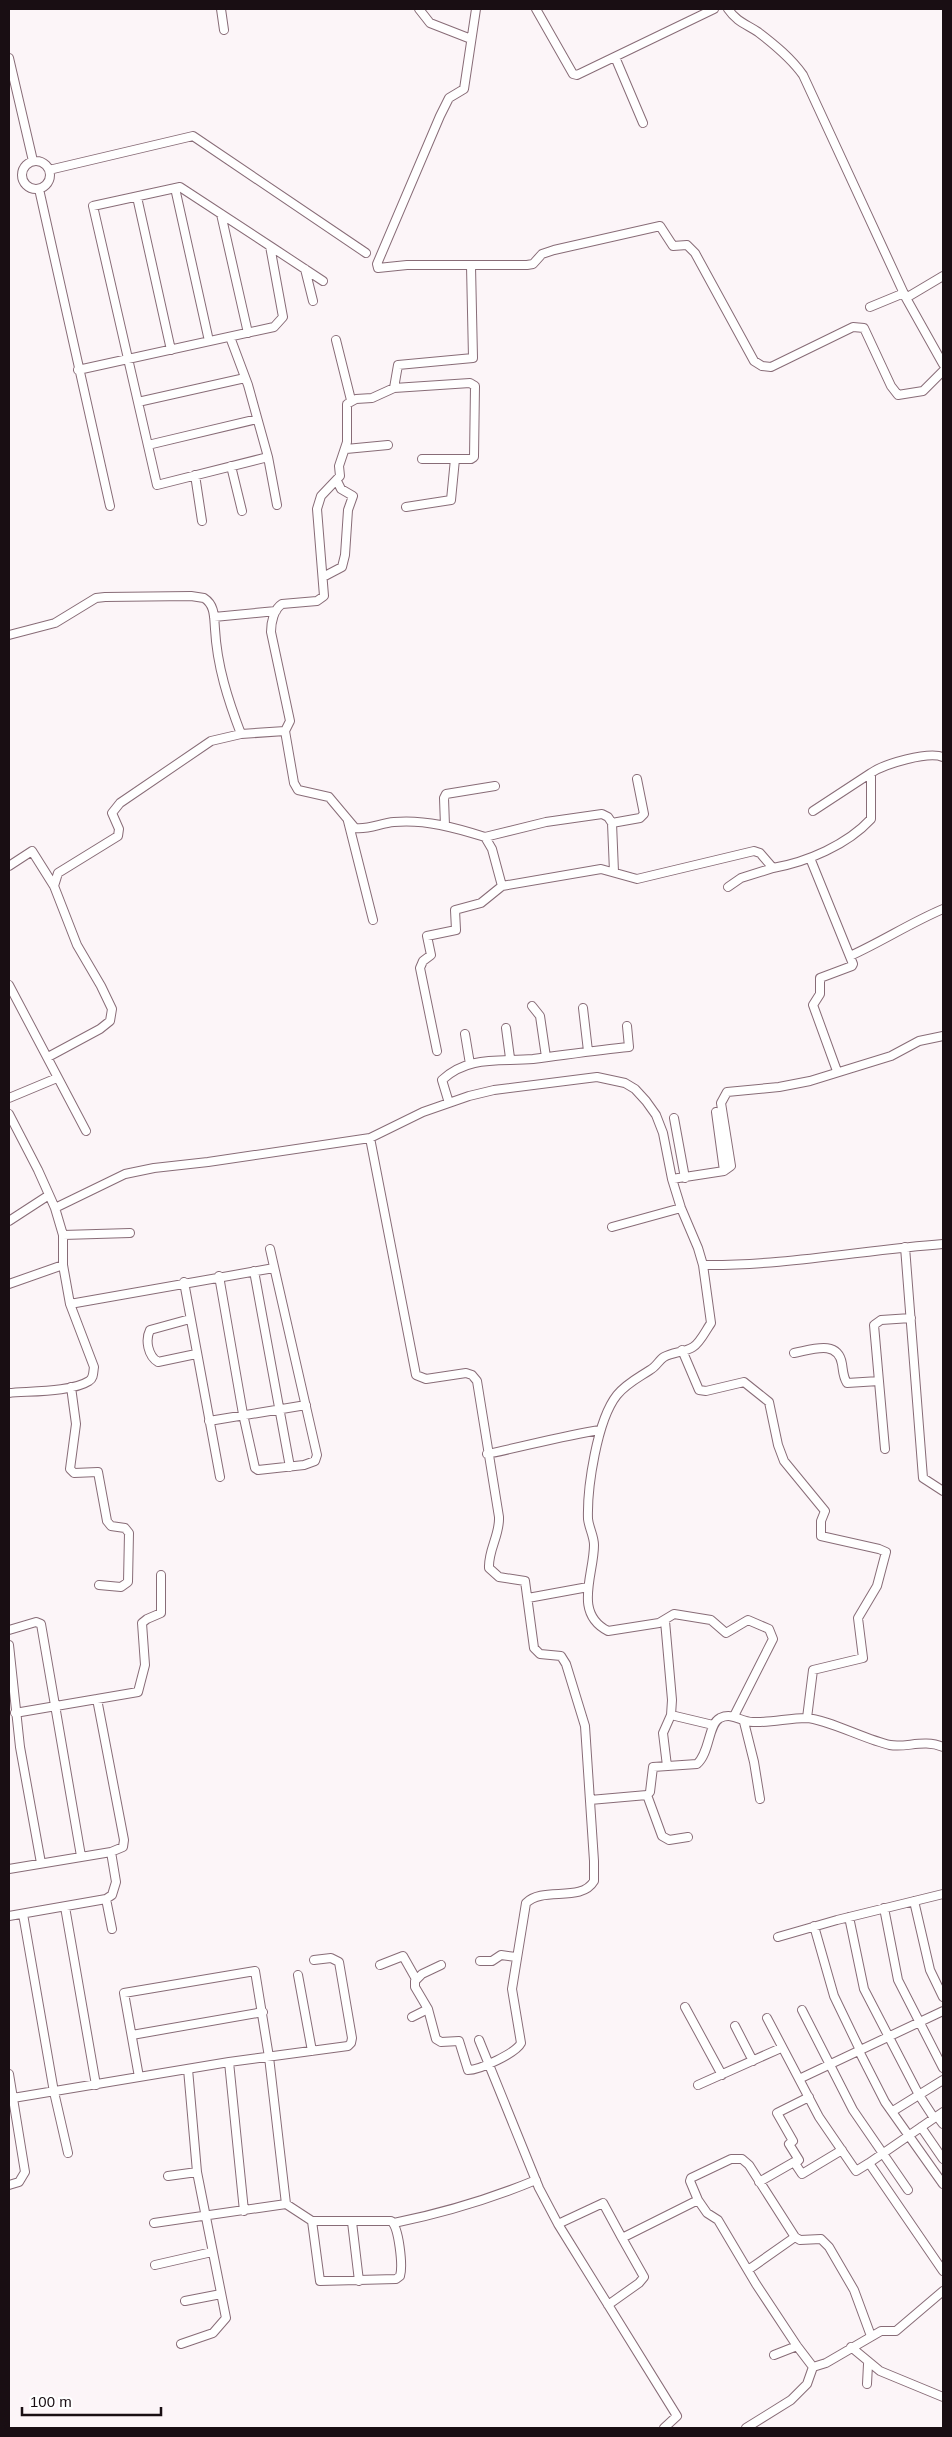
<svg xmlns="http://www.w3.org/2000/svg" width="952" height="2437" viewBox="0 0 952 2437" font-family="Arial,sans-serif">
<style>
.lines{fill:none;stroke-linecap:round;stroke-linejoin:round}
.street-casing{stroke:#886c77;stroke-width:10}
.street{stroke:#fff;stroke-width:8}
</style>
<rect width="100%" height="100%" fill="#fcf5f8"/>
<g class="lines">
<g class="street-casing">
<path id="street" d="M221,9L224,30
M419,9L430,23L471,39
M476,9L464,89L449,98L440,116L377,264L378,268L407,265H527L533,264L542,254L554,250L660,226L673,246L687,245L695,253L754,361L762,366L771,367L853,327L864,328L891,386L898,395L923,391L943,371
M536,9L573,74L577,75L714,9
M728,9C737,22 746,24 758,32C775,45 791,58 803,75L906,298L943,364
M615,57L643,123
M9,58L33,161
M22 175a14 14 0 1 1 28 0a14 14 0 1 1-28 0Z
M49,170L193,136L366,253
M175,188L209,341
M39,189L110,506
M137,197L171,350
M221,214L248,333
M305,269L313,301
M906,298L943,276
M870,307L904,293
M230,337L248,385L268,457L157,485L93,206L180,187L270,246
M336,340L351,400
M78,370L274,327L283,317L270,246L323,281
M394,388L470,383L475,386L474,457L471,459H422
M138,402L245,378
M148,445L257,419
M346,449L388,445
M268,457L277,505
M231,466L242,511
M195,475L202,521
M406,507L451,500L455,459
M323,577L342,567L345,555L348,510L353,496L341,489L337,481
M214,617L276,611
M9,635L55,623L96,598L105,597L191,596L204,598C215,605 214,617 215,629C217,666 228,700 241,734L285,731L294,783L298,790L329,797L355,828C368,830 381,823 394,822C425,819 456,828 485,837L492,849L502,886L601,869L637,879L754,851L760,853L773,868C807,862 847,845 871,819V773C884,764 928,751 943,757
M285,731L290,721L271,632C271,622 274,609 282,604L317,601L324,596L317,509L321,496L340,476L339,466L347,442V404L356,399L372,398L394,388L398,365L473,358L471,266
M813,811L871,773
M348,821L373,920
M445,826L444,798L446,794L495,786
M485,837L546,822L602,814L608,817L612,823
M810,858L853,964L852,966L820,978V994L813,1005L837,1071
M9,866L32,851L54,886L77,945L101,986L112,1009L110,1021L100,1029L48,1057
M614,872L612,823L640,818L644,814L637,779
M54,886L58,873L118,836L119,829L112,813L120,803L211,741L241,734
M728,887L741,878L773,868
M850,956C883,941 910,923 943,909
M9,985L86,1131
M532,1006L540,1016L546,1057
M583,1008L588,1051
M506,1028L510,1058
M465,1034L470,1064
M437,1051L420,968L423,961L431,955L427,936L456,930L455,910L481,903L502,886
M9,1098L57,1078
M449,1103L442,1080C468,1055 501,1062 533,1059C565,1055 597,1050 629,1047L627,1026
M716,1112L724,1171
M9,1114L38,1170L55,1208
M674,1118L685,1178
M370,1138L423,1112L469,1096L494,1090L597,1077L625,1083L635,1089L646,1101L656,1115L663,1133L672,1179L681,1208L698,1248L703,1265L711,1323C706,1330 700,1343 693,1347C686,1352 672,1352 664,1357C659,1360 656,1367 650,1370C638,1378 627,1383 617,1395C597,1420 587,1488 588,1519C589,1528 594,1536 594,1545C594,1575 573,1613 608,1631L659,1623L674,1614L711,1620L726,1633L748,1620L769,1629L773,1639L734,1716
M672,1179L724,1171L731,1166L721,1103L727,1092L779,1087L810,1081L891,1056L919,1041L943,1036
M9,1221L49,1195
M612,1227L681,1208
M63,1235L130,1233
M905,1247L923,1478L943,1491
M703,1265C784,1266 863,1250 943,1244
M254,1271L290,1467
M219,1276L243,1414L255,1468L258,1470L304,1465L315,1461L317,1455L270,1249
M184,1282L220,1477
M9,1284L63,1265
M70,1304L274,1268
M190,1319L150,1330C145,1340 148,1356 158,1362L196,1354
M682,1350L699,1390L706,1391L744,1382L769,1402L778,1445L784,1461L825,1511L821,1521V1536L879,1549L886,1552L877,1586L858,1618L863,1658L813,1670L807,1718
M794,1353C811,1350 838,1339 842,1364C843,1370 843,1377 847,1383L879,1381
M71,1387L76,1424L70,1469L74,1473L98,1472L107,1521L111,1526L125,1528L129,1533L128,1582L121,1587L99,1585
M9,1393C29,1391 72,1392 89,1381C94,1378 93,1372 94,1367L70,1304L63,1265V1235L55,1208L125,1174L154,1168L208,1162L370,1138L416,1375L426,1379L466,1373L472,1375L477,1381L499,1517C500,1535 488,1550 489,1568L499,1577L525,1581L534,1648L540,1654L561,1656L566,1664L585,1726L594,1861V1881C581,1903 543,1886 526,1903L512,1989L521,2043C516,2053 480,2070 468,2070L459,2041L441,2042L436,2039L428,2009L412,2017
M209,1421L306,1405
M885,1449L874,1325L881,1320L911,1318
M487,1454C526,1446 562,1436 600,1430
M528,1598L588,1587
M665,1621L672,1700L671,1715L663,1733L667,1766
M9,1630L36,1622L41,1624L81,1856
M9,1645L20,1747L41,1863
M15,1713L138,1692L145,1665L142,1623L147,1619L161,1613V1575
M671,1715L713,1725
M744,1722L754,1762L760,1799
M647,1795L662,1836L669,1840L688,1837
M590,1800L647,1795L650,1792L653,1767L697,1764C710,1753 708,1724 720,1718C733,1712 740,1722 753,1722C770,1723 789,1718 806,1718C827,1719 866,1740 890,1745C906,1748 924,1739 943,1747
M9,1869L111,1852L123,1847L124,1840L97,1699
M106,1899L112,1929
M914,1901L930,1970L943,1997
M65,1907L96,2085
M884,1908L898,1980L943,2068
M23,1914L54,2092L68,2153
M9,1916L106,1899L112,1895L116,1882L111,1852
M849,1917L864,1989L919,2095L934,2118
M814,1926L834,1996L860,2050
M778,1937L837,1920L943,1894
M480,1961H492L501,1955L516,1957
M380,1965L403,1956L416,1979
M298,1975L312,2051
M685,2007L722,2075
M428,2009L415,1987V1981L422,1974L441,1965
M802,2010L853,2110L908,2190
M767,2018L819,2117L856,2171L869,2163L943,2271
M735,2026L753,2061
M132,2035L263,2012
M479,2040L539,2188L558,2224L677,2416L664,2428
M859,2051L885,2102L943,2184
M229,2062L244,2211
M9,2074L25,2172L19,2182L9,2185
M139,2077L124,1993L255,1971L269,2057L286,2204
M799,2079L943,2011
M698,2085L781,2048
M13,2098L229,2062L348,2046L351,2043L352,2038L339,1962L331,1958L314,1960
M893,2111L943,2080
M937,2116L943,2124
M921,2127L943,2159
M869,2163L943,2112
M795,2164L799,2160L789,2144L793,2141L777,2113L809,2097
M168,2176L197,2172
M759,2182L794,2162L802,2174L842,2150
M698,2200L690,2181L691,2178L731,2159H742L749,2165L795,2237L800,2240L821,2239L829,2247L854,2290L871,2336
M352,2222L359,2281
M154,2223L286,2204L312,2221H391C399,2227 403,2266 400,2276L396,2279L320,2281L312,2221
M394,2223C443,2213 490,2199 536,2180
M558,2224L603,2203L622,2238L698,2200L707,2213L718,2220L756,2284L797,2346L813,2367L826,2363L881,2331H896L943,2291
M155,2265L212,2252
M748,2270L795,2237
M185,2301L221,2294
M608,2305L639,2283L644,2277L622,2238
M181,2344L213,2333L226,2318L197,2172L188,2069
M851,2347L880,2371L943,2397
M774,2355L797,2346
M867,2384L868,2364
M746,2428L791,2400L807,2384L813,2367"/>
</g>
<use href="#street" class="street"/>
</g>
<rect width="952" height="2437" fill="none" stroke="#190e13" stroke-width="20"/>
<path d="M22 2407v8h139v-8" fill="none" stroke="#190e13" stroke-width="2.5"/>
<text x="30" y="2407" font-size="15" fill="#190e13" stroke="#ffffff" stroke-width="4" paint-order="stroke">100 m</text>
</svg>
